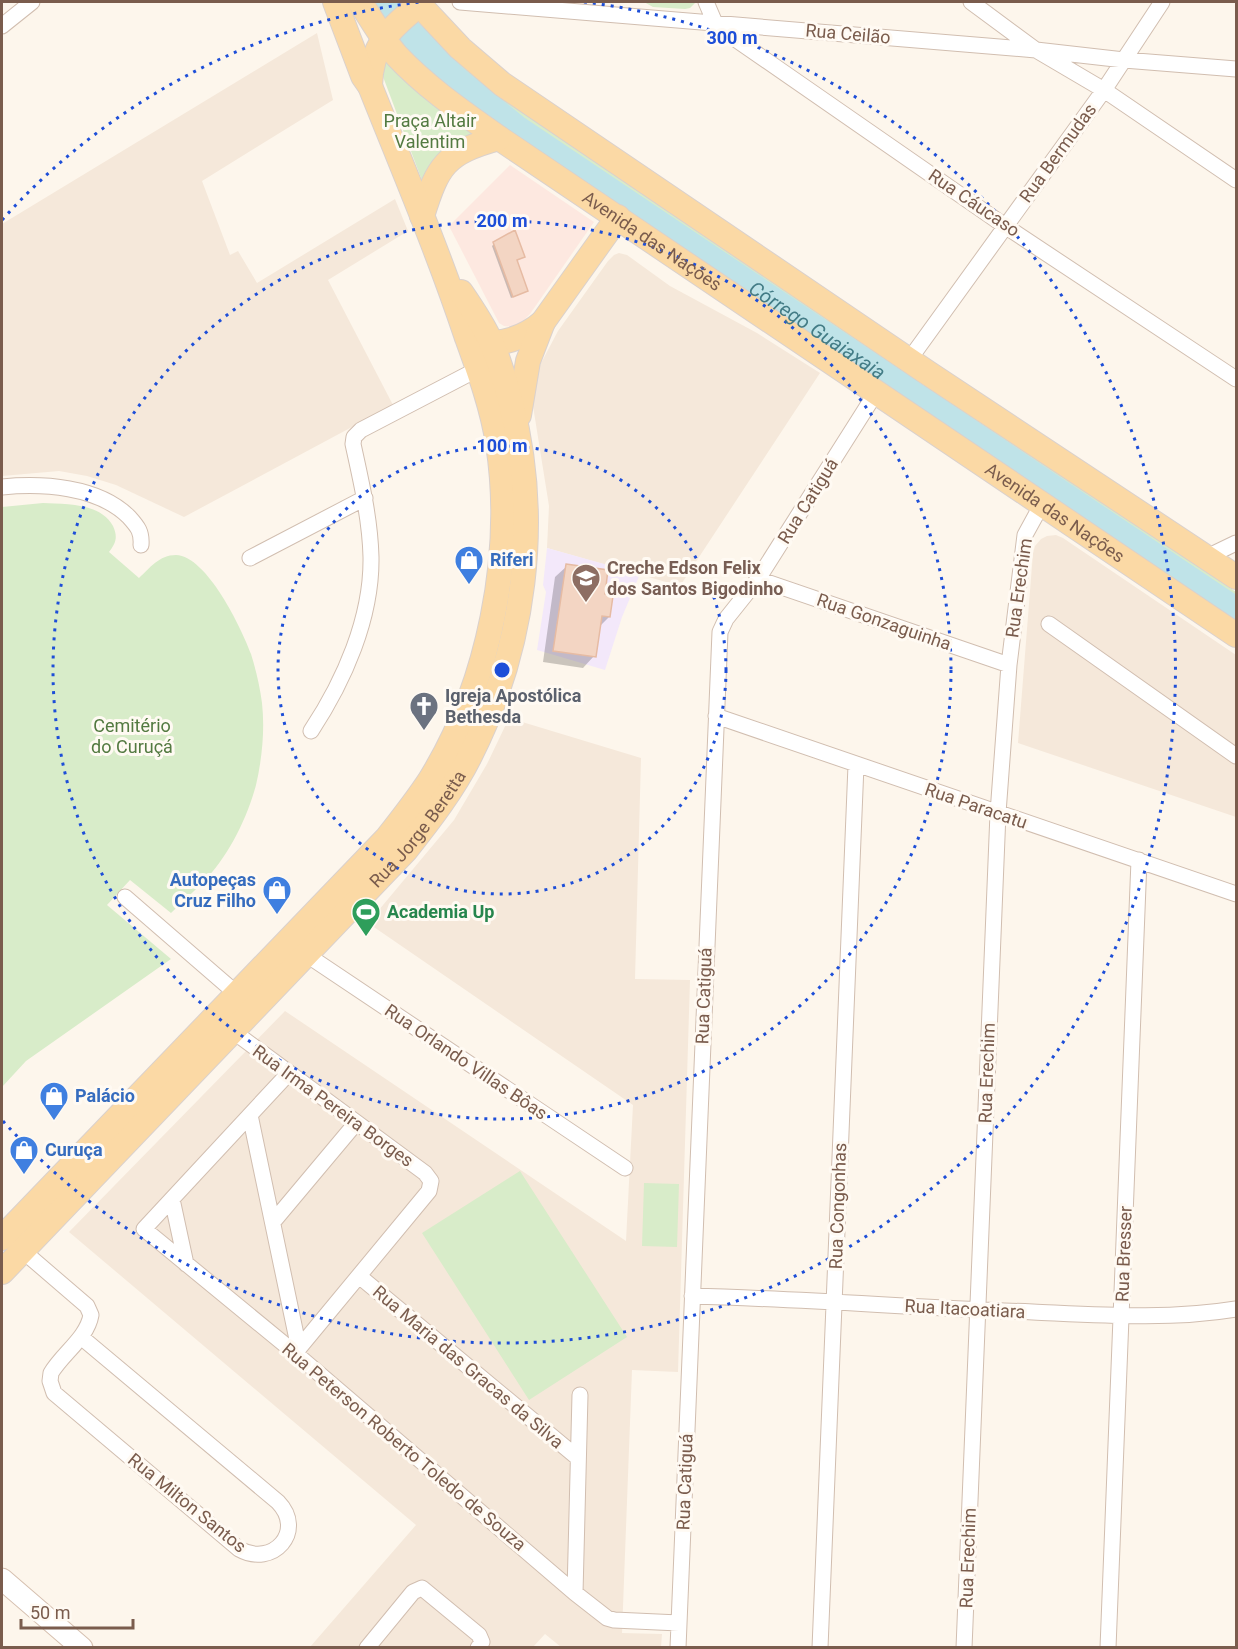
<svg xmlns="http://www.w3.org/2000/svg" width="1238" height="1649" viewBox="0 0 1238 1649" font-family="Roboto,sans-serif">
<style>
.residential{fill:#f5e8da}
.commercial{fill:#fde8e0}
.education{fill:#f3e8fa}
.green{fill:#d8ecc9}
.shadow{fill:#0003}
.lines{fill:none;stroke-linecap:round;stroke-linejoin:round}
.river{stroke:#bfe3e8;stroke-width:27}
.building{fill:#f3d5c3;stroke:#e6bba3;stroke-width:1.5}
.street-casing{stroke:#d1beb0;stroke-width:17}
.secondary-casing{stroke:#d6c0b0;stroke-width:23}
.primary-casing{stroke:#dad1cd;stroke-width:26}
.street{stroke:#fff;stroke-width:15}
.secondary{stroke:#fff;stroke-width:21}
.primary{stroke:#fbd9a5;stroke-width:24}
.ring{fill:none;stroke:#1d4ed8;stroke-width:3;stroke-dasharray:3 6}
.labels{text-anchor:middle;stroke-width:6;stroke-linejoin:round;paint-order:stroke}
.street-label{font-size:18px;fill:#7a5c4d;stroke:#fffaf3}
.park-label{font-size:18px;fill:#537a41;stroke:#fffaf3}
.shop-label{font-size:18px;font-weight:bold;fill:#366cbe;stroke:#fffaf3;text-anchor:start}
.education-label{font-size:18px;font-weight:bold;fill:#785e54;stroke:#fffaf3;text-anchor:start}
.worship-label{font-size:18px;font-weight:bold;fill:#5b616d;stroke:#fffaf3;text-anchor:start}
.leisure-label{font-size:18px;font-weight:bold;fill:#27864d;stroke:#fffaf3;text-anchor:start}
.water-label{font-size:20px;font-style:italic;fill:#437c86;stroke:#fffaf3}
.centre{fill:#1d4ed8;stroke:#fffaf3;stroke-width:3}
.ring-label{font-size:18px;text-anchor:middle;font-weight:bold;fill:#1d4ed8;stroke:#fffaf3;stroke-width:6;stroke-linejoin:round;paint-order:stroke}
</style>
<rect width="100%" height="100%" fill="#fdf6ec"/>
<path class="residential" d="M317,33L333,100L202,181L230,255L238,251L257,283L395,199L408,231L328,280L393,405L184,517L116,485L87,476L59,471L2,476V224Z
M619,253L627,255L670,286L757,333L820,373L680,586L547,548L549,506L533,406L535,380L540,365L558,331L608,261L614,255Z
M1056,535L1063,538L1236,655V817L1018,743L1033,553L1035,546L1041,539L1047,536Z
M509,718L641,758L635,979L690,980L678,1372L632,1370L622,1633L662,1634L661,1647H561L545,1634L533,1647H310L416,1525L69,1232L285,1011L626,1241L633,1105L368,923L454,820L487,764Z"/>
<path class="commercial" d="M510,165L594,222L530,314L519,325L512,327L504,326L499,323L449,226Z"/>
<path class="education" d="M547,548L640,574L622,617L605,670L537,650L546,592L543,585Z"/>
<path class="green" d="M644,2H696L690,8L685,9L653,7Z
M420,35H429L454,59L497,94L920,379L914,389L521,125L458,74Z
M386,59L427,100L473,135L424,186L382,74Z
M926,383L1236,592V605L920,392Z
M43,503C65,504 101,503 113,526C118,537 116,543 109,552L139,578C150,568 159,555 176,555C207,556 242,629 251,654C256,670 260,687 262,703C265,730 262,759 256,785C247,818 230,853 207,878C196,890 183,901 171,913L130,880L107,905L171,959L26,1061L2,1087V507Z
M520,1171L627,1337L529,1400L422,1233Z
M644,1183L679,1184L677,1247L642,1246Z"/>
<path class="shadow" d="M494,244L523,256L515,261L524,292L511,298L492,246Z
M567,566L603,596L609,617L599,627L594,656L583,668L543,662L555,577Z"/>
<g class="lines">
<g class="river">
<path d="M385,2L386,4"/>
<path id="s1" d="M411,34L454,78L517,129L1236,611"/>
</g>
</g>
<path class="building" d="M515,230L525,257L517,260L528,291L513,297L493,242Z
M566,564L608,570L605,594L613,596L610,617L602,616L596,657L553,651Z"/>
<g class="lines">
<g class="street-casing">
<path id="street" d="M460,2L1036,50L1124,60L1236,69
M706,2L715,23L731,36L1005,226L1236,379
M971,2L1036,50L1104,90L1236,180
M2,26L32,2
M909,360L1104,90L1162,2
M2,487C42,483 98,486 129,517C138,527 142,532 141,545
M1207,557L1236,543
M250,558L365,498
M758,579L1009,665
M1049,624L1236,756
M716,716L1236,894
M311,731C344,681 372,618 371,557C370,518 361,481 353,444L354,437L361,430L478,369
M125,897L237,994
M307,955L625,1168
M234,1032L425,1173L431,1181L429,1191L295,1353
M288,1074L144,1229L295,1353L575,1593L607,1618L614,1620L679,1623
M250,1115L299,1349
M172,1199L186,1264
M273,1222L356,1123
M23,1251L87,1306L91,1315C87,1338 63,1353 51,1373L50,1381L54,1393L239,1549C273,1568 306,1531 278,1502L81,1337
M359,1276L578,1458
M692,1296C806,1299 919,1308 1033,1312C1100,1315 1169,1320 1236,1309
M575,1593L580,1395
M367,1648L413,1592L422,1588L479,1635L482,1642L478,1648
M678,1648L720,632L726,619L758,579L877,391
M820,1648L856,765
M964,1648L998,813L1009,665L1025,535L1042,504
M1108,1648L1139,860"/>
</g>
<g class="secondary-casing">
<path id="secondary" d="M2,1579L82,1648"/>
</g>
<g class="primary-casing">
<g id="primary">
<path id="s2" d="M360,2C372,20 383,40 397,56C427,88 464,113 499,138L1236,635"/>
<path d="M417,2L460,48L502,84L928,373L1236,577"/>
<path d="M370,86C371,44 390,29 420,4"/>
<path d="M422,216C438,165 445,153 499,138"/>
<path d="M477,337C496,351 528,335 543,322"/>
<path d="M519,415L528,361L543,322L618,217"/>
<path d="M2,1238L387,838C402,819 417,800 430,780C489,685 515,554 498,444C492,406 479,371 466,335C438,251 403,169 370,86L363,76L335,2"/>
<path id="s3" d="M2,1272L406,850C429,821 453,790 470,756C525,647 541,521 511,403C505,382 500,361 491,342C483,324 472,308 461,292"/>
</g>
</g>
<use href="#street" class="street"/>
<use href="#secondary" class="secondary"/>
<use href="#primary" class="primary"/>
</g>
<g class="ring">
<circle cx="502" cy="670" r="224"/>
<circle cx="502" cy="670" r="449"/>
<path d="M2 220A673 673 0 0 1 420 2M584 2A673 673 0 1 1 2 1120"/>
</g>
<defs>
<g id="shop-pin" transform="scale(1.5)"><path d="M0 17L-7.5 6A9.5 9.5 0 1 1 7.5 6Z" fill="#3f7fe0" stroke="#fffaf3"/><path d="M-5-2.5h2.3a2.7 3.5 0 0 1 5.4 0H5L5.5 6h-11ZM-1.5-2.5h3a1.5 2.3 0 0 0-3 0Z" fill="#fff"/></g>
<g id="school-pin" transform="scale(1.5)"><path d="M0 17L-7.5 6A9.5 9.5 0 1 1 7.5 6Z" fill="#8d6e63" stroke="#fffaf3"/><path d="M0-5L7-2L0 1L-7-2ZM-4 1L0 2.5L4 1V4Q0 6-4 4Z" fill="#fff"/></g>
<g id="church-pin" transform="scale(1.5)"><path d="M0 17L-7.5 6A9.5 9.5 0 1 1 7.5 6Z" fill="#6b7280" stroke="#fffaf3"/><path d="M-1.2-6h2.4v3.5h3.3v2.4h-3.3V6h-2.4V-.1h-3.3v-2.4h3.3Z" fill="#fff"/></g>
<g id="stadium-pin" transform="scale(1.5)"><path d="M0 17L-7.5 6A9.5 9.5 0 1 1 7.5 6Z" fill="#2e9e5b" stroke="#fffaf3"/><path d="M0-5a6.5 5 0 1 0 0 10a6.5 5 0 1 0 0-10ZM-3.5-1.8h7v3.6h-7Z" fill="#fff"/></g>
</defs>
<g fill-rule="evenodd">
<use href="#shop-pin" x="469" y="560"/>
<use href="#school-pin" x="586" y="578"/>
<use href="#church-pin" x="424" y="706"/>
<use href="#shop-pin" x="277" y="890"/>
<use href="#stadium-pin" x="366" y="912"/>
<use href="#shop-pin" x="54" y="1096"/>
<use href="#shop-pin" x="24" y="1150"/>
</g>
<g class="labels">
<g class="street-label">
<text transform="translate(848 34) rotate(5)" y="6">Rua Ceilão</text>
<text transform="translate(1058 153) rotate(-54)" y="6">Rua Bermudas</text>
<text transform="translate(974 203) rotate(34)" y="6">Rua Cáucaso</text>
<text dy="6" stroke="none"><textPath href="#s2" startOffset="381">Avenida das Nações</textPath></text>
<text transform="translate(808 501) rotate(-58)" y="6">Rua Catiguá</text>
<text dy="6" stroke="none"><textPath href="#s2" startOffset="867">Avenida das Nações</textPath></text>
<text transform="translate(1019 588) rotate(-82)" y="6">Rua Erechim</text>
<text transform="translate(884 622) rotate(19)" y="6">Rua Gonzaguinha</text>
<text transform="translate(976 806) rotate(19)" y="6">Rua Paracatu</text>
<text dy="6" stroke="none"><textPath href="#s3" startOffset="608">Rua Jorge Beretta</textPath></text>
<text transform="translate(704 996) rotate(-88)" y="6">Rua Catiguá</text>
<text transform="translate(466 1062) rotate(34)" y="6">Rua Orlando Villas Bôas</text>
<text transform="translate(987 1073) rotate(-88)" y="6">Rua Erechim</text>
<text transform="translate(333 1106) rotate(36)" y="6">Rua Irma Pereira Borges</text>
<text transform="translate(838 1206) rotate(-88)" y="6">Rua Congonhas</text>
<text transform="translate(1124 1254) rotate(-88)" y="6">Rua Bresser</text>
<text transform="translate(965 1309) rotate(3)" y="6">Rua Itacoatiara</text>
<text transform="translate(468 1367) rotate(40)" y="6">Rua Maria das Gracas da Silva</text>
<text transform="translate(404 1447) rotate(40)" y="6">Rua Peterson Roberto Toledo de Souza</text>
<text transform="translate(685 1482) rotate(-88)" y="6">Rua Catiguá</text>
<text transform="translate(187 1503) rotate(39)" y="6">Rua Milton Santos</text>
<text transform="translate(968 1558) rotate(-88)" y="6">Rua Erechim</text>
</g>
<g class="park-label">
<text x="430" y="127">Praça Altair<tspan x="430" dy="21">Valentim</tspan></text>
<text x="132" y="732">Cemitério<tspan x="132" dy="21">do Curuçá</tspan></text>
</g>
<g class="shop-label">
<text x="490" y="566">Riferi</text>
<text x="256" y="886" text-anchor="end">Autopeças<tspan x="256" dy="21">Cruz Filho</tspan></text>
<text x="75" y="1102">Palácio</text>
<text x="45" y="1156">Curuça</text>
</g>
<g class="education-label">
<text x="607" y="574">Creche Edson Felix<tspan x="607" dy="21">dos Santos Bigodinho</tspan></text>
</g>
<g class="worship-label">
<text x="445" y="702">Igreja Apostólica<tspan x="445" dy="21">Bethesda</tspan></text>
</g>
<g class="leisure-label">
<text x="387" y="918">Academia Up</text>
</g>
<g class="water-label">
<text dy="7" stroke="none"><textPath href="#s1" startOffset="504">Córrego Guaiaxaia</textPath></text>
</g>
</g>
<circle cx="502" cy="670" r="9" class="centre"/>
<g class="ring-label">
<text x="732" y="44">300 m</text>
<text x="502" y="227">200 m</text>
<text x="502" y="452">100 m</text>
</g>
<rect width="1238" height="1649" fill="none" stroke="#7a5c4d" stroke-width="6"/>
<path d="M21 1619v9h112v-9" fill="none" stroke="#7a5c4d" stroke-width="3"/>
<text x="30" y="1619" font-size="18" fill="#7a5c4d" stroke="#fffaf3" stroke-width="4.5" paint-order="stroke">50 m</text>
</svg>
